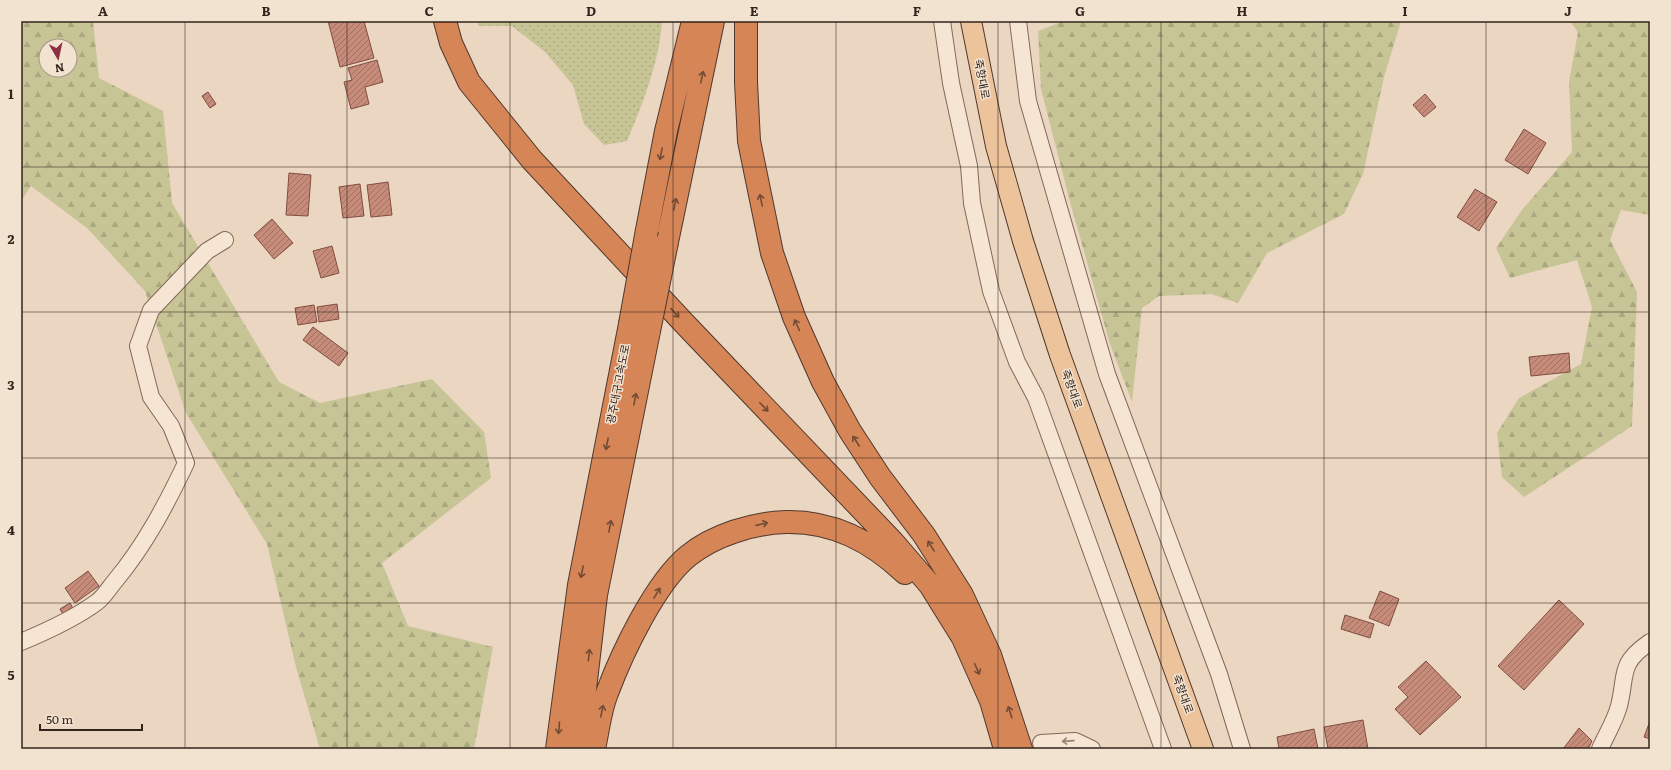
<svg xmlns="http://www.w3.org/2000/svg" width="1671" height="770" viewBox="0 0 1671 770" font-family="Literata,'Noto Sans KR',serif">
<style>
.grass{fill:url(#grass-dots)}
.forest{fill:url(#forest-firs);fill-rule:evenodd}
.building{fill:url(#building-hatch);stroke:#804e41}
.lines{fill:none;stroke-linecap:round;stroke-linejoin:round}
.minor-casing{stroke:#83685a;stroke-width:18}
.major-casing{stroke:#50382e;stroke-width:22}
.highway-casing{stroke:#50382e;stroke-width:24}
.minor{stroke:#f6e5d3;stroke-width:16}
.major{stroke:#ecc39b;stroke-width:20}
.highway{stroke:#d58556;stroke-width:22}
.highway-bridge-casing{stroke:#50382e;stroke-width:24;stroke-linecap:butt}
.highway-bridge{stroke:#d58556;stroke-width:22}
.oneway{stroke:#744b34}
.oneway2{stroke:#948478}
.grid{fill:none;stroke:#33241d;stroke-width:1;stroke-opacity:0.55}
.labels{text-anchor:middle;stroke-width:3;stroke-linejoin:round;paint-order:stroke}
.street-label{font-size:11px;fill:#33241d;stroke:#f2e2d0}
.neatline{fill:none;stroke:#33241d;stroke-width:1.5}
.grid-label{font-size:13px;text-anchor:middle;font-weight:bold;fill:#33241d}
</style>
<defs>
<pattern id="grass-dots" width="8" height="8" patternUnits="userSpaceOnUse"><rect width="8" height="8" fill="#c7c496"/><path d="M2 2h.1M6 6h.1" fill="none" stroke="#aba881" stroke-width="1.8" stroke-linecap="round"/></pattern>
<pattern id="forest-firs" width="22" height="20" patternUnits="userSpaceOnUse"><rect width="22" height="20" fill="#c7c496"/><path d="M5 1l3.5 6h-7zM16 11l3.5 6h-7z" fill="#aba881"/></pattern>
<pattern id="building-hatch" width="6" height="6" patternUnits="userSpaceOnUse"><rect width="6" height="6" fill="#c68b79"/><path d="M-1 1l2-2M0 6l6-6M5 7l2-2" fill="none" stroke="#a17163"/></pattern>
</defs>
<rect width="100%" height="100%" fill="#ead6c1"/>
<path class="grass" d="M478,21H662C659,63 643,103 627,141L604,145L584,124L573,85L545,52L512,26H478Z"/>
<path class="forest" d="M21,21H93L99,78L163,111L172,203L279,382L320,403L432,379L484,432L491,478L382,563L408,626L493,647L474,749H320L296,667L267,544L186,413L145,291L87,228L31,186L21,201ZM46,46H70V70H46Z
M1064,21H1401L1384,77L1363,174L1344,214L1267,253L1238,303L1211,294L1159,296L1142,308L1132,402L1110,344L1069,198L1041,89L1038,31Z
M1570,21H1650V215L1621,210L1610,240L1637,292L1632,426L1524,497L1502,477L1497,433L1519,398L1581,364L1592,307L1577,260L1510,278L1496,248L1522,210L1572,152L1569,82L1578,32Z"/>
<path class="building" d="M328,21H364L374,58L340,67Z
M377,60L383,82L365,87L369,104L351,109L344,82L352,80L348,68Z
M208,92L216,104L210,108L202,96Z
M1425,94L1436,107L1424,117L1413,105Z
M1524,129L1546,143L1528,174L1505,160Z
M289,173L311,175L308,216L286,215Z
M388,182L392,215L371,217L367,185Z
M360,184L364,216L343,218L339,187Z
M1475,189L1497,202L1479,231L1457,217Z
M272,219L293,243L274,259L254,235Z
M332,246L339,273L321,278L313,251Z
M337,304L339,319L319,322L317,307Z
M314,305L317,322L298,325L295,308Z
M313,327L348,353L339,366L303,340Z
M1569,353L1570,372L1531,376L1529,357Z
M88,571L99,586L75,603L65,588Z
M1380,591L1399,599L1389,626L1369,618Z
M1559,600L1584,624L1524,690L1498,666Z
M70,603L74,610L64,616L60,609Z
M1345,615L1374,624L1370,638L1341,629Z
M1426,661L1461,697L1420,735L1395,709L1408,697L1398,687Z
M1363,720L1368,749H1328L1324,727Z
M1650,721V739L1644,737Z
M1579,728L1592,741L1588,749H1563Z
M1314,729L1318,749H1279L1277,737Z"/>
<g class="lines">
<g class="minor-casing">
<path id="minor" d="M942,21L951,83L969,166L972,203L991,291L1017,362L1036,398L1163,749
M1018,21L1028,101L1107,374L1219,674L1242,749
M21,642C45,632 77,617 97,602C104,597 109,588 115,581C145,545 166,505 186,463L171,426L151,397L138,346L151,310L207,251L225,240
M1041,743L1075,741L1092,749
M1600,749C1606,735 1615,721 1619,706C1627,674 1618,664 1650,642"/>
</g>
<g class="major-casing">
<path id="major" d="M971,21L996,146L1023,241L1060,355L1203,749"/>
</g>
<g class="highway-casing">
<path id="highway" d="M445,21L451,43L469,82L532,160L683,322L893,542L930,585L963,638L991,701L1005,749
M746,21V82L749,141L772,253L794,317L823,382L850,431L880,477L924,535L962,595L990,655L1021,749
M647,230L666,131L693,21
M667,242L713,21
M952,597L977,629
M557,749L579,585L630,324
M578,749L596,595L649,331
M594,749C598,731 600,710 607,693C622,653 655,583 688,556C714,535 753,523 786,522C833,521 871,541 905,573"/>
</g>
<use href="#minor" class="minor"/>
<use href="#major" class="major"/>
<use href="#highway" class="highway"/>
<g class="highway-bridge-casing">
<path id="highway-bridge" d="M630,324L647,230
M649,331L667,242"/>
</g>
<use href="#highway-bridge" class="highway-bridge"/>
</g>
<defs><path id="oneway-shaft" d="M-6 0H5M1.5-3L5.5 0L1.5 3" fill="none" stroke-width="1.6" stroke-linecap="round" stroke-linejoin="round"/></defs>
<g class="oneway">
<use href="#oneway-shaft" transform="translate(702 77) rotate(-78)"/>
<use href="#oneway-shaft" transform="translate(661 154) rotate(101)"/>
<use href="#oneway-shaft" transform="translate(761 200) rotate(-102)"/>
<use href="#oneway-shaft" transform="translate(675 204) rotate(-78)"/>
<use href="#oneway-shaft" transform="translate(675 313) rotate(47)"/>
<use href="#oneway-shaft" transform="translate(797 325) rotate(-114)"/>
<use href="#oneway-shaft" transform="translate(635 399) rotate(-79)"/>
<use href="#oneway-shaft" transform="translate(764 407) rotate(46)"/>
<use href="#oneway-shaft" transform="translate(856 441) rotate(-123)"/>
<use href="#oneway-shaft" transform="translate(607 444) rotate(101)"/>
<use href="#oneway-shaft" transform="translate(762 524) rotate(-13)"/>
<use href="#oneway-shaft" transform="translate(610 526) rotate(-79)"/>
<use href="#oneway-shaft" transform="translate(931 546) rotate(-122)"/>
<use href="#oneway-shaft" transform="translate(582 572) rotate(101)"/>
<use href="#oneway-shaft" transform="translate(657 593) rotate(-59)"/>
<use href="#oneway-shaft" transform="translate(589 655) rotate(-83)"/>
<use href="#oneway-shaft" transform="translate(977 669) rotate(66)"/>
<use href="#oneway-shaft" transform="translate(602 711) rotate(-78)"/>
<use href="#oneway-shaft" transform="translate(1010 712) rotate(-108)"/>
<use href="#oneway-shaft" transform="translate(559 728) rotate(95)"/>
</g>
<use class="oneway2" href="#oneway-shaft" transform="translate(1068 741) rotate(176)"/>
<path class="grid" d="M185,21V749M347,21V749M510,21V749M673,21V749M836,21V749M998,21V749M1161,21V749M1324,21V749M1486,21V749M21,167H1650M21,312H1650M21,458H1650M21,603H1650"/>
<g class="labels">
<g class="street-label">
<text transform="translate(982 79) rotate(79)" y="4">죽향대로</text>
<text transform="translate(618 384) rotate(-79)" y="4">광주대구고속도로</text>
<text transform="translate(1072 389) rotate(70)" y="4">죽향대로</text>
<text transform="translate(1183 694) rotate(70)" y="4">죽향대로</text>
</g>
</g>
<rect width="1671" height="770" fill="none" stroke="#f2e2d0" stroke-width="44"/>
<g transform="translate(58 58) rotate(171)"><circle r="19" fill="#f2e2d0" stroke="#a69688"/>
<path d="M0-3L7 15L0 10L-7 15Z" fill="#8d2e41"/>
<text y="-6" font-size="11" font-weight="bold" text-anchor="middle" fill="#33241d">N</text>
</g>
<path d="M40 724v6h102v-6" fill="none" stroke="#33241d" stroke-width="2"/>
<text x="46" y="724" font-size="12" fill="#33241d" stroke="#f2e2d0" stroke-width="3" paint-order="stroke">50 m</text>
<rect x="22" y="22" width="1627" height="726" class="neatline"/>
<g class="grid-label">
<text x="103" y="16">A</text>
<text x="266" y="16">B</text>
<text x="429" y="16">C</text>
<text x="591" y="16">D</text>
<text x="754" y="16">E</text>
<text x="917" y="16">F</text>
<text x="1080" y="16">G</text>
<text x="1242" y="16">H</text>
<text x="1405" y="16">I</text>
<text x="1568" y="16">J</text>
<text x="11" y="99">1</text>
<text x="11" y="244">2</text>
<text x="11" y="390">3</text>
<text x="11" y="535">4</text>
<text x="11" y="680">5</text>
</g>
</svg>
